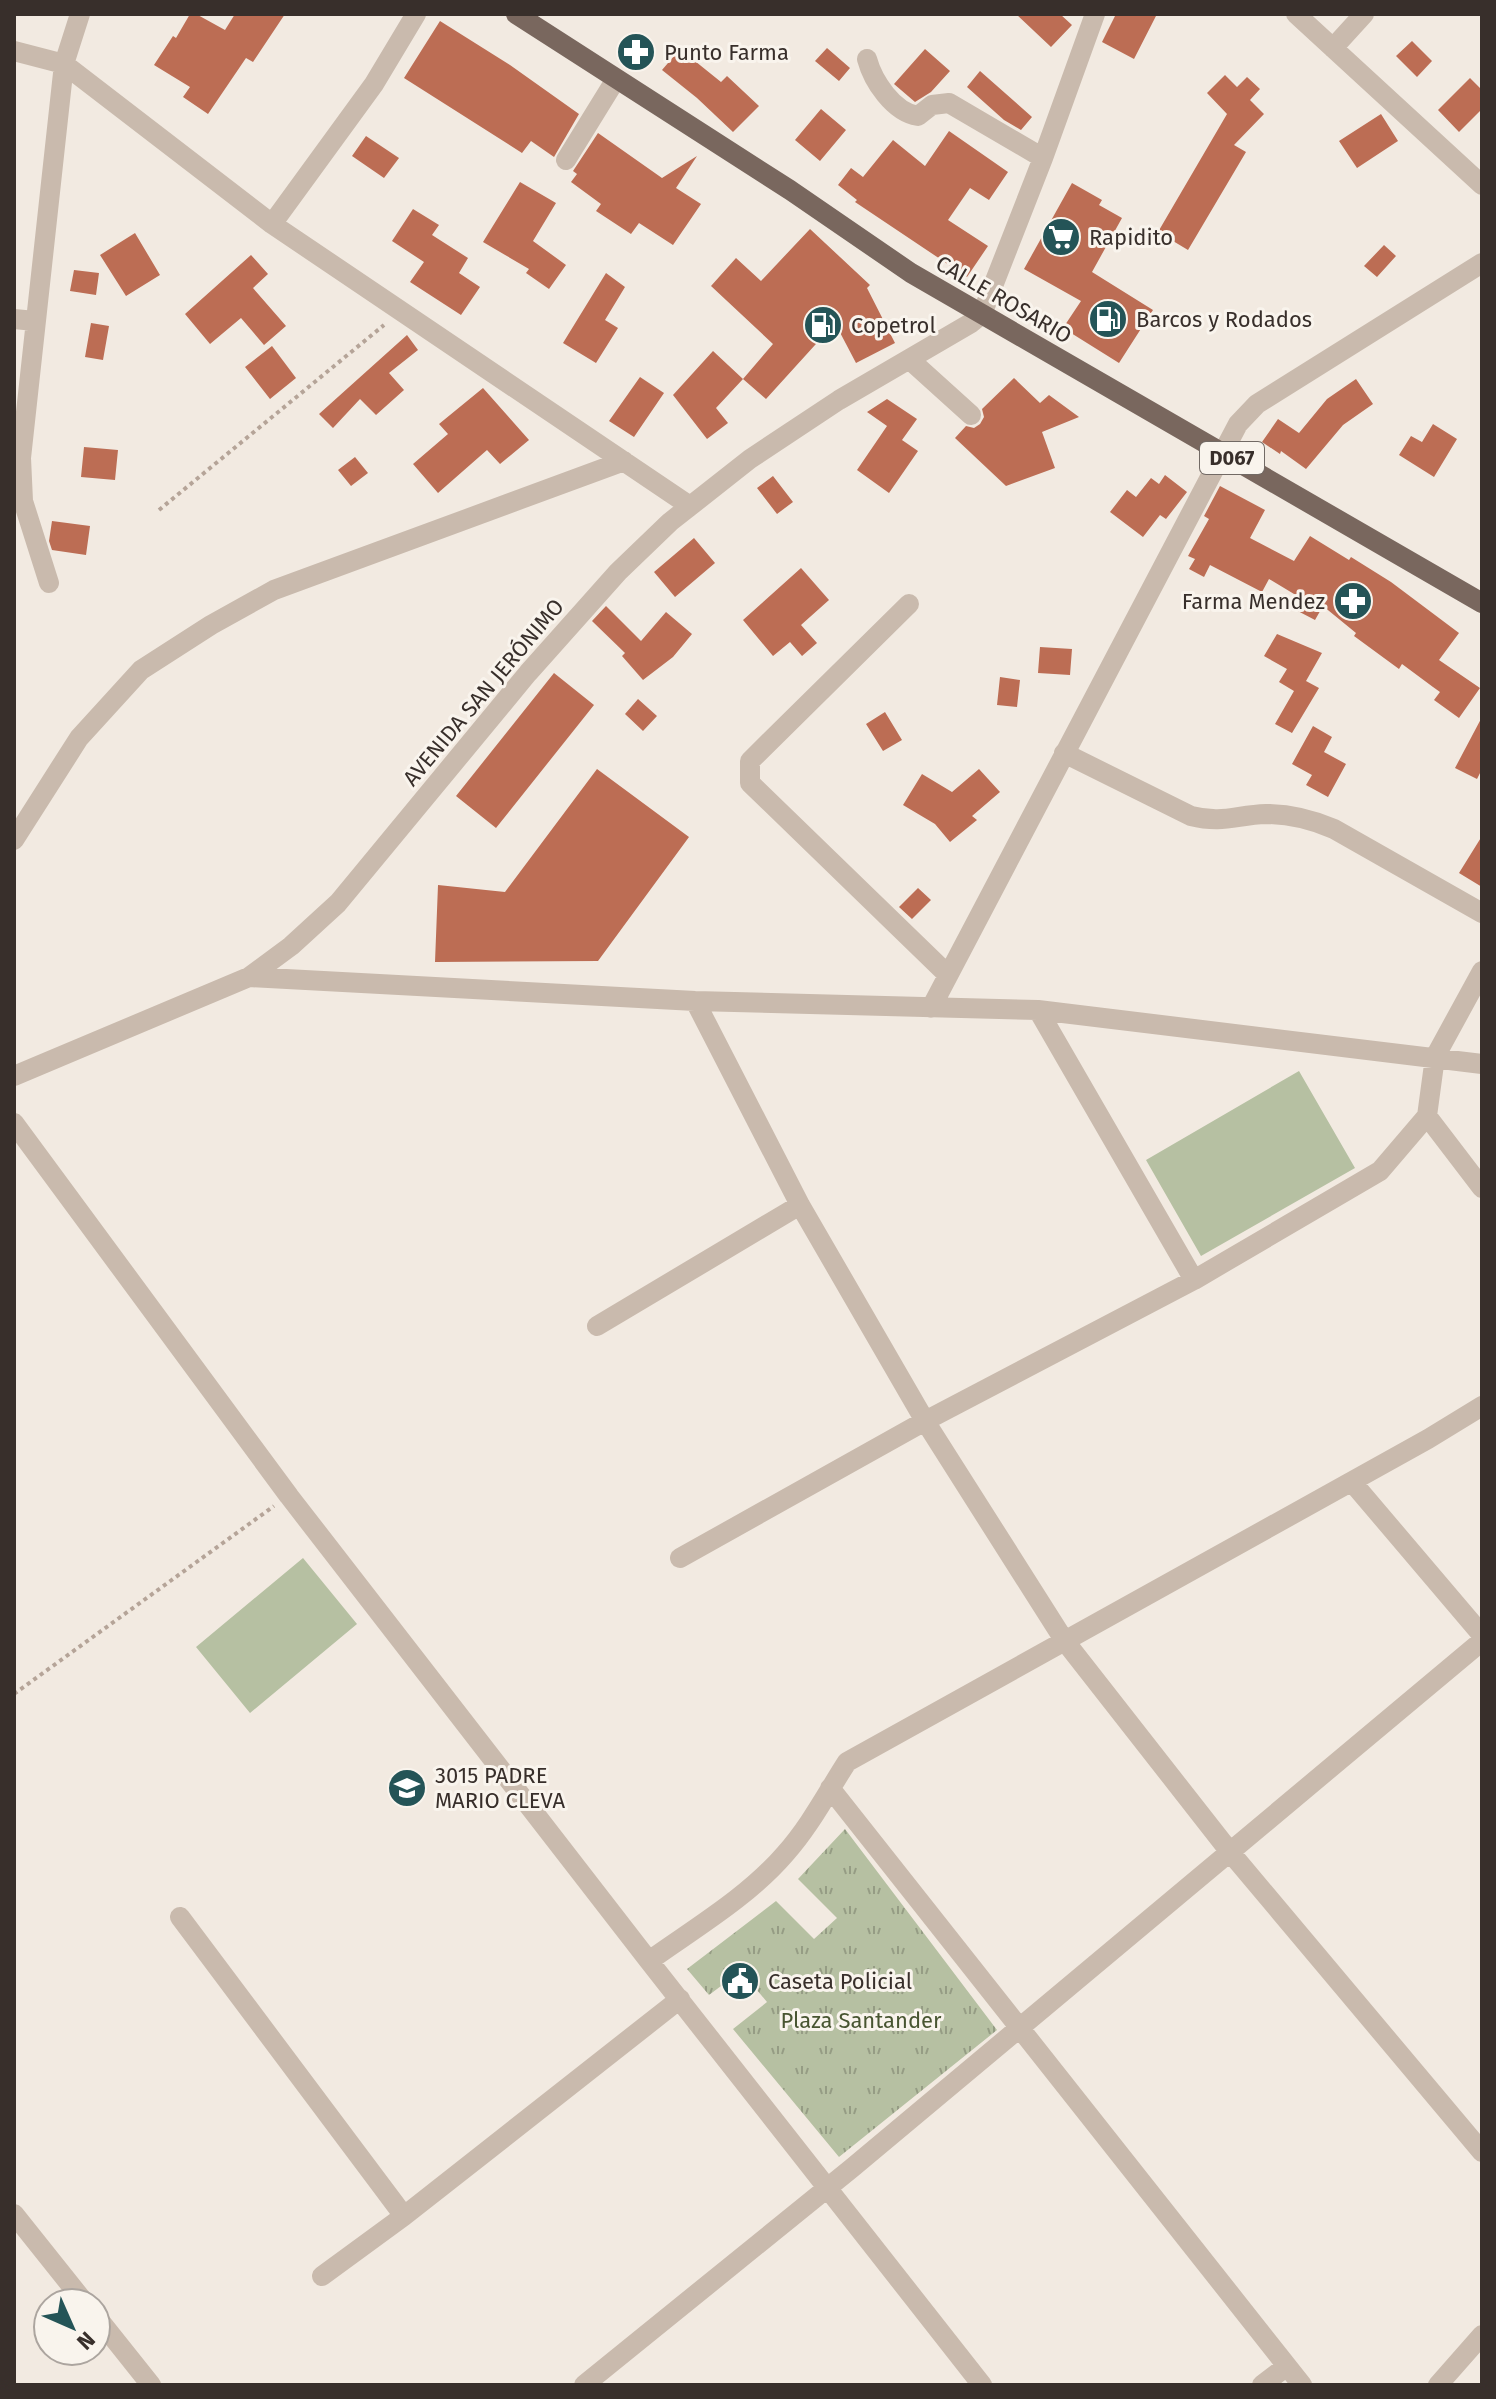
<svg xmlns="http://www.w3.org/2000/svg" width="1496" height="2399" viewBox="0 0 1496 2399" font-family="'Fira Sans',sans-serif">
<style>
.grass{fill:url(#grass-tufts)}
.pitch{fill:#b6c0a2}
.building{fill:#bc6d54}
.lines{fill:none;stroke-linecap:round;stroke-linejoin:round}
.path{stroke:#b5a498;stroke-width:4;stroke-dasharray:4 4;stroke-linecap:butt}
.minor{stroke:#c9baad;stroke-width:20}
.major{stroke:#79675e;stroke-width:20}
.labels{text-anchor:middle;stroke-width:6;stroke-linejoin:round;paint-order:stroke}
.shield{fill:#f9f4ed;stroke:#726a65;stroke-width:2}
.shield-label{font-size:20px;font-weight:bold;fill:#382f2b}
.poi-label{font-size:22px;fill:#382f2b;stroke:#f9f4ed;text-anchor:start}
.street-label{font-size:22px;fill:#382f2b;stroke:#f9f4ed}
.park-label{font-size:22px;fill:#485531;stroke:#f9f4ed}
</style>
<defs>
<pattern id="grass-tufts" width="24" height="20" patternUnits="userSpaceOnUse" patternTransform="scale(2)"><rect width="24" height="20" fill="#b6c0a2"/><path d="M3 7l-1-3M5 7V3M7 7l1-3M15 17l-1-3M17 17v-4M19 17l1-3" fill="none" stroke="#959c84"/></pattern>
</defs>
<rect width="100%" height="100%" fill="#f2eae1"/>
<path class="grass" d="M845,1829L997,2030L839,2157L733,2029L767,2002L741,1971L709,1995L687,1969L776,1901L814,1939L837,1918L798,1879Z"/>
<path class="pitch" d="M1299,1071L1355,1168L1201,1256L1146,1160Z
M303,1558L357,1624L250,1713L196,1647Z"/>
<path class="building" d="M190,14H196L225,30L235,14H285L253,62L246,58L208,114L183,97L190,87L154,65L173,36L176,38Z
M1016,14H1060L1072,25L1051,47Z
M1116,14H1157L1134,59L1102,42Z
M440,21L510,65L579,114L554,157L531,141L522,153L404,78Z
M1412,41L1432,61L1417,77L1396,56Z
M827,48L850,68L839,81L815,61Z
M680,49L721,82L727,76L759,106L733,132L697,98L662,70Z
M925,49L950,71L931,92L915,102L894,84Z
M980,71L1032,117L1021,130L1004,120L967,87Z
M1225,75L1237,87L1247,77L1260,89L1250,100L1264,114L1234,145L1246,152L1188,250L1158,232L1227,114L1207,93Z
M1470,78L1482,90V109L1459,132L1438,110Z
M821,109L846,130L820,161L795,140Z
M1381,114L1398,141L1357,168L1339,141Z
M949,131L1008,172L989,200L970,188L948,220L988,246L967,277L855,202L857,200L838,185L851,168L863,177L893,140L925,166Z
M598,133L662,178L697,156L676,188L701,204L673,245L639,223L631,234L596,211L601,204L571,182L577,174L573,171Z
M366,136L399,158L384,178L352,156Z
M520,182L556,203L533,241L566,265L549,289L526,273L529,269L483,242Z
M1072,183L1102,200L1099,205L1122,218L1092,272L1153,310L1119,363L1063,328L1081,301L1024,269Z
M413,209L439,225L432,235L468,258L459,273L480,287L461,315L410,282L424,262L392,241Z
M810,229L870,285L867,288L895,343L856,363L835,323L766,399L743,379L773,344L711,286L736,258L761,281Z
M135,233L160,275L126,296L100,255Z
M1384,245L1396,256L1377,277L1364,266Z
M251,255L268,274L253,288L286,326L264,345L241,318L210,344L185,314Z
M74,270L99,273L96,295L70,291Z
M606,273L625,287L605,320L618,328L596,363L563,343Z
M91,323L109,326L103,360L85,357Z
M407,335L418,350L389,373L404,390L376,415L360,399L333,428L319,414Z
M272,346L296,378L270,399L245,367Z
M713,351L743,379L716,408L728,423L707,439L673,395Z
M640,377L664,393L634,437L609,421Z
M1014,378L1040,403L1049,395L1079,417L1042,432L1055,468L1006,486L955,438L966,426L974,428L980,424L984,417L982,409Z
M1356,379L1373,404L1343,425L1306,469L1281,451L1280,454L1262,442L1278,419L1299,433L1327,399Z
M483,388L529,440L500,464L487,450L438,493L413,464L448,434L439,424Z
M887,399L917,419L902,440L918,451L889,493L857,470L887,426L867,412Z
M1433,424L1457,439L1434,477L1399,455L1411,436L1422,442Z
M84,447L118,450L115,480L81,477Z
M355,457L368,473L351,486L338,470Z
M1165,475L1187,492L1166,519L1160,515L1143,537L1110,512L1127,490L1136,497L1151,478L1159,484Z
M773,476L793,502L777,514L757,488Z
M1220,486L1265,510L1250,538L1294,561L1310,536L1349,560L1351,557L1391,582L1459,633L1439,660L1480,688L1459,718L1434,700L1440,692L1433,687L1402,664L1399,669L1354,636L1356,633L1323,606L1315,620L1292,608L1299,597L1269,579L1262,592L1210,565L1204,577L1189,569L1195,559L1188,556L1209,519L1204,516Z
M52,521L90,526L86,555L52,550L49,541Z
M694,538L715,563L675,597L654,572Z
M801,568L829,600L801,625L817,643L802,656L790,642L773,656L743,620Z
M606,606L641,641L666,612L692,634L673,657L643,680L622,656L625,653L592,621Z
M1277,634L1322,653L1306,681L1319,688L1292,733L1275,724L1294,691L1279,682L1287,669L1264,656Z
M1040,647L1072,649L1070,675L1038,673Z
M554,673L594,705L496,828L456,796Z
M1000,677L1020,680L1017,707L997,705Z
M638,699L657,716L643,731L625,714Z
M885,712L902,740L883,751L866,724Z
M1482,717V769L1477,779L1455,768Z
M1313,726L1332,737L1324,752L1346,764L1328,797L1306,785L1312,775L1292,764Z
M597,769L689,837L598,961L435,962L438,885L505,892Z
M979,769L1000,792L972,816L977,820L950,842L935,824L903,805L922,774L952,792Z
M1482,836V887L1459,873Z
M918,888L931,900L912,919L899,907Z"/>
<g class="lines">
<path class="path" d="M159,510L384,325
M14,1694L274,1506"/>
<path class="minor" d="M1296,14L1482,185
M1333,48L1364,14
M14,51L64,64L272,224L374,84L416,14
M867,59C873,81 893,112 918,116L932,105L949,103L1043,158
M566,160L616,79
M272,224L690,506
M14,319L35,321
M909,359L971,415
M49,583L23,501L21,458L64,64L80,14
M909,604L750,761V783L947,974
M1064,753L1191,816C1223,824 1236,815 1266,814C1290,814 1313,820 1334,829L1482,913
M14,840L79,738L141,670L211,625L274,590L624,461
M1482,971L1435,1057L1427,1116L1482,1188
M249,977L695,1001L1038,1010L1482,1064
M695,1001L800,1205L925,1421L1064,1640L1230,1852L1482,2152
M931,1008L1238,424L1257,404L1482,263
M1038,1010L1194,1280
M14,1076L249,977L291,946L338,903L528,673L618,572L670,522L750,459L839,400L971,323L982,314L1043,158L1095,14
M14,1123L289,1496L649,1961L982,2385
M597,1326L800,1205
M1352,1482L1482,1635
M680,1558L925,1421L1194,1280L1380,1171L1427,1116
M830,1788L1302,2385
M180,1917L404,2216
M649,1961C695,1928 748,1897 785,1854C810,1826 827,1793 847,1762L1428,1439L1482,1406
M14,2214L85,2303
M322,2276L404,2216L680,1999
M96,2316L151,2385
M584,2385L852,2168L1482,1641
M1262,2385L1287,2366
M1438,2385L1482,2335"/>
<path class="major" d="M516,14L790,190L911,273L1482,603"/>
</g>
<defs>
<g id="pharmacy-disc" transform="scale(2)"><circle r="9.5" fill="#245457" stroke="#f9f4ed"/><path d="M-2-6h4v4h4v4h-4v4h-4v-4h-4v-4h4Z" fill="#fff"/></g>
<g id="supermarket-disc" transform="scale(2)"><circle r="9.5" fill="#245457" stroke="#f9f4ed"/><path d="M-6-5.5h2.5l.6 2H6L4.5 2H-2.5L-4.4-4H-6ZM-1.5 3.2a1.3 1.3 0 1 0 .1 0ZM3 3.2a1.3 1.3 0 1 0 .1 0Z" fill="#fff"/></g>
<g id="fuel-disc" transform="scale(2)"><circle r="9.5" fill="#245457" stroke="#f9f4ed"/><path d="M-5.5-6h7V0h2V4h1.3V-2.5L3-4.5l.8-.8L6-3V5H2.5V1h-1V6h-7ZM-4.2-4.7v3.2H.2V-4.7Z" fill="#fff"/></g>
<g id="school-disc" transform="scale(2)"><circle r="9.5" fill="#245457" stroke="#f9f4ed"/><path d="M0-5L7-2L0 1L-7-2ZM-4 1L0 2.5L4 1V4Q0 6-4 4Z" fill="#fff"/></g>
<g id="civic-disc" transform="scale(2)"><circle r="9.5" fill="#245457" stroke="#f9f4ed"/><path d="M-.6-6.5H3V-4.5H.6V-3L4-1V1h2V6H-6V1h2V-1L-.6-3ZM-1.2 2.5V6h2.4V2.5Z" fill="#fff"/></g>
</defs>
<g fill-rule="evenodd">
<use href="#pharmacy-disc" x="636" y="52"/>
<use href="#supermarket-disc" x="1061" y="237"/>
<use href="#fuel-disc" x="1108" y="319"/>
<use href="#fuel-disc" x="823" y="325"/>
<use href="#pharmacy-disc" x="1353" y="601"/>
<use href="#school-disc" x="407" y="1788"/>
<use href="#civic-disc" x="740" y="1981"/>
</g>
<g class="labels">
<rect class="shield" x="1200" y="442" width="64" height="32" rx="6"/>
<g class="shield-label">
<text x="1232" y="465">D067</text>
</g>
<g class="poi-label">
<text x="664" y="60">Punto Farma</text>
<text x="1089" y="245">Rapidito</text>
<text x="1136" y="327">Barcos y Rodados</text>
<text x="851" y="333">Copetrol</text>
<text x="1325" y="609" text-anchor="end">Farma Mendez</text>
<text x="435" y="1783">3015 PADRE<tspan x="435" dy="25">MARIO CLEVA</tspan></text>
<text x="768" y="1989">Caseta Policial</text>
</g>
<g class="street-label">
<text transform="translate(1004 299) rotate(30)" y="8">CALLE ROSARIO</text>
<text transform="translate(483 692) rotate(-50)" y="8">AVENIDA SAN JERÓNIMO</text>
</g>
<g class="park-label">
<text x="861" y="2028">Plaza Santander</text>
</g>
</g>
<rect width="1496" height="2399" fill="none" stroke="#382f2b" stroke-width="32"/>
<g transform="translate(72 2327) rotate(135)"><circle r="38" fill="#f9f4ed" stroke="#aca59f" stroke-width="2"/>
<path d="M0-6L14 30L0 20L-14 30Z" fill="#245457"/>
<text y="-12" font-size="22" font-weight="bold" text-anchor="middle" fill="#382f2b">N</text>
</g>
</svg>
